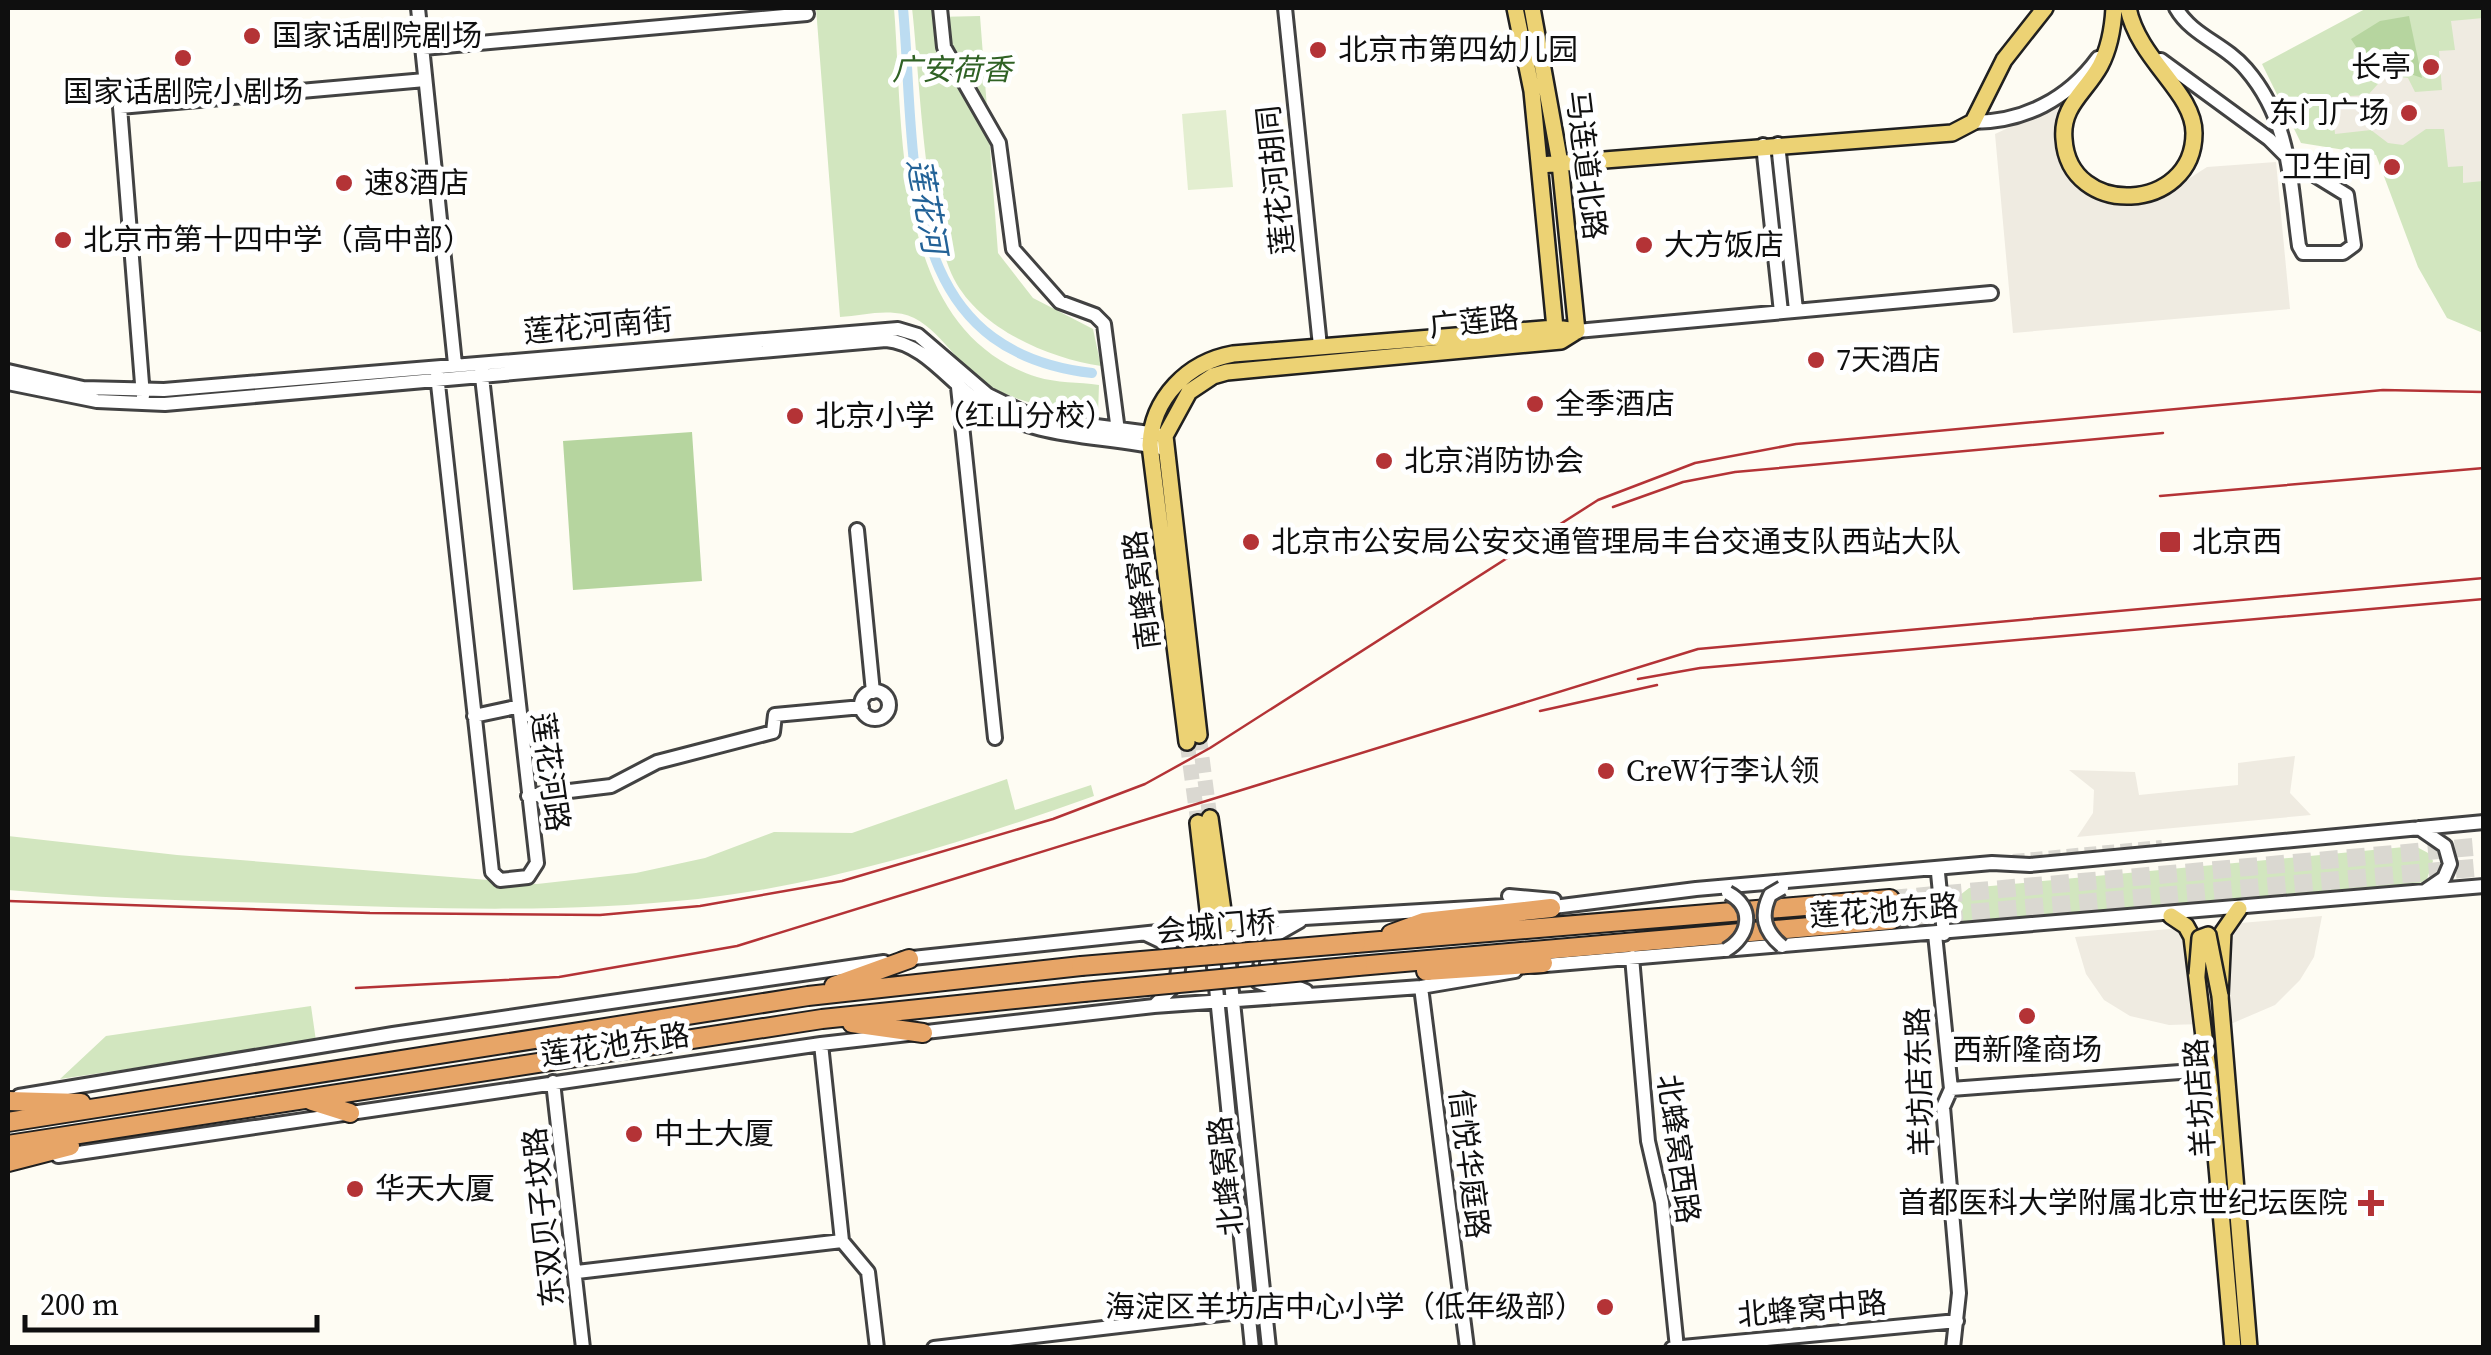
<svg xmlns="http://www.w3.org/2000/svg" width="2491" height="1355" viewBox="0 0 2491 1355" font-family="'Source Serif 4','Noto Sans SC',serif">
<style>
.green{fill:#d2e6bf}
.forest{fill:#b6d59f}
.pitch{fill:#e3eed0}
.plaza{fill:#efebe1}
.lines{fill:none;stroke-linecap:round;stroke-linejoin:round}
.canal{stroke:#bcdcf1;stroke-width:10}
.minor-tunnel{stroke:#dad8d1;stroke-width:12;stroke-dasharray:12 6;stroke-linecap:butt}
.major-tunnel{stroke:#dad8d1;stroke-width:15;stroke-dasharray:15 8;stroke-linecap:butt}
.highway-tunnel{stroke:#dad8d1;stroke-width:18;stroke-dasharray:18 9;stroke-linecap:butt}
.minor-casing{stroke:#424242;stroke-width:18}
.major-casing{stroke:#202020;stroke-width:20}
.highway-casing{stroke:#202020;stroke-width:22}
.minor{stroke:#fff;stroke-width:12}
.major{stroke:#ecd274;stroke-width:15}
.highway{stroke:#e7a567;stroke-width:18}
.rail{stroke:#b43336;stroke-width:2.5}
.minor-bridge-casing{stroke:#424242;stroke-width:18;stroke-linecap:butt}
.major-bridge-casing{stroke:#202020;stroke-width:20;stroke-linecap:butt}
.highway-bridge-casing{stroke:#202020;stroke-width:22;stroke-linecap:butt}
.minor-bridge{stroke:#fff;stroke-width:12}
.major-bridge{stroke:#ecd274;stroke-width:15}
.highway-bridge{stroke:#e7a567;stroke-width:18}
.poi-dot{fill:#b43336;stroke:#fff;stroke-width:4}
.labels{text-anchor:middle;stroke-width:10;stroke-linejoin:round;paint-order:stroke}
.poi-label{font-size:30px;fill:#0f0f0f;stroke:#fff;text-anchor:start}
.park-label{font-size:30px;font-style:italic;fill:#306225;stroke:#fff}
.street-label{font-size:30px;fill:#0f0f0f;stroke:#fff}
.water-label{font-size:32px;font-style:italic;fill:#236297;stroke:#fff}
</style>
<rect width="100%" height="100%" fill="#fefcf3"/>
<path class="green" d="M816,8H894C904,131 891,330 1037,377C1056,383 1079,382 1099,385L1098,413C1055,408 1015,405 979,379C952,359 932,315 895,313C877,311 858,316 840,317Z
M912,8H936L937,17L980,16L998,253L1033,298L1093,329L1101,366C1048,358 980,329 954,279C924,220 920,78 912,8Z
M2367,8H2483V333L2447,318L2418,267L2376,155L2301,143L2262,64Z
M1007,779L1015,810L1091,785L1094,796C965,842 835,883 698,899C567,913 435,909 303,904C205,901 106,899 8,890V836L177,855L537,884L636,873L705,858L774,832L852,833Z
M2415,846L2430,854L2433,861L2427,879L2418,884L1972,928C1959,921 1954,914 1955,899L1969,888Z
M311,1006L316,1041L60,1079L106,1036Z"/>
<path class="forest" d="M2409,16L2422,78L2396,69L2391,53L2366,62L2351,39L2380,21Z
M692,432L702,581L573,590L563,441Z"/>
<path class="pitch" d="M1226,110L1233,187L1188,190L1182,114Z"/>
<path class="plaza" d="M2483,18V181L2463,183V166L2448,167L2444,129H2426L2403,145L2388,143L2371,130L2335,134L2332,97L2368,95L2386,75L2408,78L2415,92L2442,90L2439,51L2455,50L2451,21Z
M2062,103L2054,133L2059,163L2080,190L2113,204L2131,205L2162,196L2207,167L2276,162L2290,309L2013,333L1995,134Z
M2295,756L2290,793L2311,815L2077,837L2093,813L2094,790L2069,770L2135,772L2139,795L2238,785V763Z
M2322,916L2314,957L2300,980L2275,1005L2233,1023L2169,1025L2130,1016L2104,1000L2086,974L2075,937Z"/>
<g class="lines">
<path class="canal" d="M903,8C917,160 894,350 1092,373"/>
<path class="minor-tunnel" d="M2013,860L2162,846"/>
<path class="major-tunnel" d="M1199,735L1210,818
M1187,742L1198,823"/>
<path class="highway-tunnel" d="M1890,899L2484,846
M1891,920L2484,867"/>
<g class="minor-casing">
<path id="minor" d="M418,8L455,364
M940,8L944,47L999,143L1013,249L1060,302L1095,315L1104,324L1118,431
M1285,8L1320,346
M423,48L807,14
M2161,60L2269,139L2290,160L2347,195L2354,245L2343,253H2303L2299,246C2290,182 2291,121 2246,69C2225,44 2192,36 2176,8
M1973,122C2024,122 2068,99 2098,58
M1778,144L1796,310
M1763,145L1781,312
M1577,331L1991,293
M8,371L83,388L164,390L898,329L918,335L988,395L1035,418L1157,434
M437,375L492,872L500,880L528,877L537,863L481,368
M8,383L97,401L165,404L886,340C924,343 950,383 980,403C1038,441 1101,434 1165,449
M958,387L995,738
M143,396L120,107L425,80
M857,530L873,692
M861 705a14 14 0 1 1 28 0a14 14 0 1 1-28 0Z
M474,716L516,707
M528,796L611,786L657,762L773,732L775,715L862,707
M2419,828L2445,846L2450,864L2444,878L2425,891
M1938,873L1944,934
M1509,896L1554,900
M1546,908L1696,889L1992,863L2030,865L2484,822
M1300,921L1272,937L1267,964L1280,980L1306,991
M1269,922L1250,939L1245,966L1258,982L1286,993
M1225,925L1269,1348
M1210,927L1252,1348
M1146,934L1167,944L1179,962L1176,984L1154,1006
M1935,934L1951,1089L1943,1107L1959,1293L1953,1348
M1632,957L1648,1141L1662,1202L1677,1348
M903,959L1271,920L1521,905
M1534,966L2484,886
M1421,987L1467,1348
M553,1082L583,1348
M1951,1089L2207,1070
M19,1096L393,1034L884,962
M58,1156L821,1044L1154,1006L1421,987L1515,971
M842,1241L868,1272L877,1348
M577,1272L842,1241L821,1044
M934,1348L1247,1311
M1672,1348L1957,1321"/>
</g>
<g class="major-casing">
<path id="major" d="M1515,8L1532,91L1555,328
M1532,8L1560,163L1577,331
M2114,8C2113,27 2109,49 2100,66C2085,93 2061,106 2064,139C2069,219 2194,213 2194,133C2194,92 2139,61 2128,8
M1540,165L1952,133L1973,122L2004,60L2045,8
M1199,735L1165,436L1189,392L1213,376L1227,372L1561,341L1577,331
M1187,742L1150,445C1152,398 1188,362 1233,354L1555,328L1577,331
M1210,818L1225,925
M1198,823L1210,927
M2239,909L2223,932L2220,996L2249,1348
M2171,916L2186,926L2192,937L2210,1087L2233,1348"/>
</g>
<g class="highway-casing">
<path id="highway" d="M1391,934L1424,922L1551,908
M1356,943L1890,899
M1358,966L1891,920
M1426,971L1543,963
M834,986L909,959
M852,1023L923,1033
M8,1101L81,1103
M312,1101L350,1113
M8,1122L808,996L1081,966
M8,1145L822,1019L1084,992
M8,1162L70,1146"/>
</g>
<use href="#minor" class="minor"/>
<use href="#major" class="major"/>
<use href="#highway" class="highway"/>
<path class="rail" d="M2160,496L2484,468
M1613,507L1683,482L1735,472L2163,433
M1638,679L1700,668L2484,599
M1540,711L1657,685
M8,901L370,913L600,915L700,906L842,881L1053,819L1145,784L1210,748L1598,500L1695,463L1796,444L2383,390L2484,392
M356,988L559,977L737,946L1698,649L2484,578"/>
<g class="minor-bridge-casing">
<path id="minor-bridge" d="M1782,946C1764,931 1760,916 1770,895L1782,888
M1726,950C1750,936 1755,907 1728,893"/>
</g>
<g class="major-bridge-casing">
<path id="major-bridge" d="M2197,975L2200,938L2208,935L2220,996"/>
</g>
<g class="highway-bridge-casing">
<path id="highway-bridge" d="M1081,966L1356,943
M1084,992L1358,966"/>
</g>
<use href="#minor-bridge" class="minor-bridge"/>
<use href="#major-bridge" class="major-bridge"/>
<use href="#highway-bridge" class="highway-bridge"/>
</g>
<g class="poi-dot">
<circle cx="252" cy="36" r="10"/>
<circle cx="1318" cy="50" r="10"/>
<circle cx="183" cy="58" r="10"/>
<circle cx="2431" cy="67" r="10"/>
<circle cx="2409" cy="113" r="10"/>
<circle cx="2392" cy="167" r="10"/>
<circle cx="344" cy="183" r="10"/>
<circle cx="63" cy="240" r="10"/>
<circle cx="1644" cy="245" r="10"/>
<circle cx="1816" cy="360" r="10"/>
<circle cx="1535" cy="404" r="10"/>
<circle cx="795" cy="416" r="10"/>
<circle cx="1384" cy="461" r="10"/>
<circle cx="1251" cy="542" r="10"/>
<rect x="2158" y="530" width="24" height="24" rx="5"/>
<circle cx="1606" cy="771" r="10"/>
<circle cx="2027" cy="1016" r="10"/>
<circle cx="634" cy="1134" r="10"/>
<circle cx="355" cy="1189" r="10"/>
<path d="M2366 1188h10v10h10v10h-10v10h-10v-10h-10v-10h10z"/>
<circle cx="1605" cy="1307" r="10"/>
</g>
<g class="labels">
<g class="poi-label">
<text x="272" y="46">国家话剧院剧场</text>
<text x="1338" y="60">北京市第四幼儿园</text>
<text x="2411" y="77" text-anchor="end">长亭</text>
<text x="183" y="102" text-anchor="middle">国家话剧院小剧场</text>
<text x="2389" y="123" text-anchor="end">东门广场</text>
<text x="2372" y="177" text-anchor="end">卫生间</text>
<text x="364" y="193">速8酒店</text>
<text x="83" y="250">北京市第十四中学（高中部）</text>
<text x="1664" y="255">大方饭店</text>
<text x="1836" y="370">7天酒店</text>
<text x="1555" y="414">全季酒店</text>
<text x="815" y="426">北京小学（红山分校）</text>
<text x="1404" y="471">北京消防协会</text>
<text x="1271" y="552">北京市公安局公安交通管理局丰台交通支队西站大队</text>
<text x="2192" y="552">北京西</text>
<text x="1626" y="781">CreW行李认领</text>
<text x="2027" y="1060" text-anchor="middle">西新隆商场</text>
<text x="654" y="1144">中土大厦</text>
<text x="375" y="1199">华天大厦</text>
<text x="2348" y="1213" text-anchor="end">首都医科大学附属北京世纪坛医院</text>
<text x="1585" y="1317" text-anchor="end">海淀区羊坊店中心小学（低年级部）</text>
</g>
<g class="park-label">
<text x="952" y="80">广安荷香</text>
</g>
<g class="street-label">
<text transform="translate(1586 165) rotate(83)" y="10">马连道北路</text>
<text transform="translate(1276 180) rotate(-96)" y="10">莲花河胡同</text>
<text transform="translate(1474 322) rotate(-6)" y="10">广莲路</text>
<text transform="translate(598 326) rotate(-5)" y="10">莲花河南街</text>
<text transform="translate(1142 590) rotate(-97)" y="10">南蜂窝路</text>
<text transform="translate(550 772) rotate(82)" y="10">莲花河路</text>
<text transform="translate(1884 911) rotate(-4)" y="10">莲花池东路</text>
<text transform="translate(1216 927) rotate(-5)" y="10">会城门桥</text>
<text transform="translate(615 1045) rotate(-8)" y="10">莲花池东路</text>
<text transform="translate(1920 1082) rotate(-92)" y="10">羊坊店东路</text>
<text transform="translate(2200 1098) rotate(-94)" y="10">羊坊店路</text>
<text transform="translate(1678 1149) rotate(82)" y="10">北蜂窝西路</text>
<text transform="translate(1469 1164) rotate(83)" y="10">信悦华庭路</text>
<text transform="translate(1226 1176) rotate(-96)" y="10">北蜂窝路</text>
<text transform="translate(544 1217) rotate(-96)" y="10">东双贝子坟路</text>
<text transform="translate(1812 1309) rotate(-5)" y="10">北蜂窝中路</text>
</g>
<g class="water-label">
<text transform="translate(927 206) rotate(80)" y="11">莲花河</text>
</g>
</g>
<rect width="2491" height="1355" fill="none" stroke="#0f0f0f" stroke-width="20"/>
<path d="M25 1315v15h292v-15" fill="none" stroke="#0f0f0f" stroke-width="5"/>
<text x="40" y="1315" font-size="30" fill="#0f0f0f" stroke="#ffffff" stroke-width="8" paint-order="stroke">200 m</text>
</svg>
